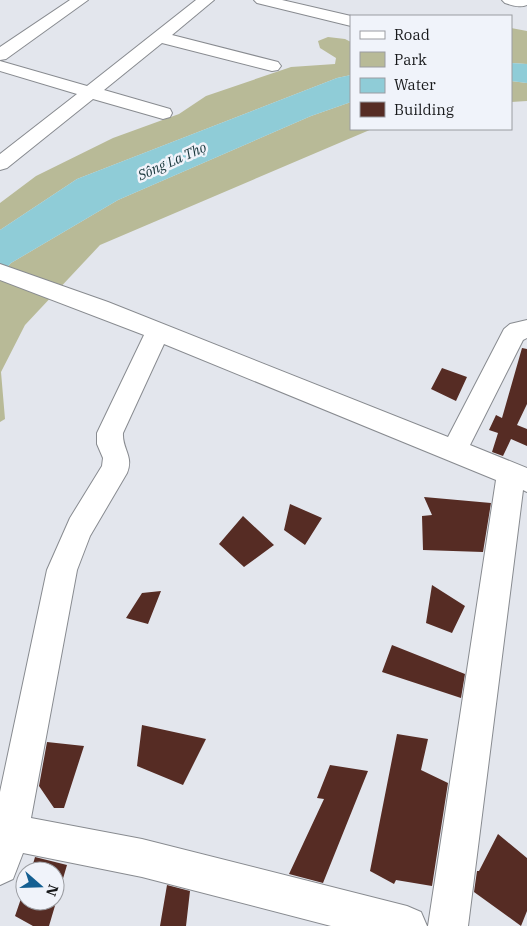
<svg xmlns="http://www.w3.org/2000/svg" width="527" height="926" viewBox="0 0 527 926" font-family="'IBM Plex Serif',serif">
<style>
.green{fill:#b8ba97}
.water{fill:#8fccd7}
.building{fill:#562c24}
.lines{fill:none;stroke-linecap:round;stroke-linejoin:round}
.minor-casing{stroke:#888b90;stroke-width:2}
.minor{fill:#fff;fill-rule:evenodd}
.labels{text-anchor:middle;stroke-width:5;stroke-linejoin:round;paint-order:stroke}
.far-water-label{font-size:14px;font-style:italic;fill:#16353a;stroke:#f0f3fa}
</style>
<rect width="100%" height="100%" fill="#e3e6ed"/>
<path class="green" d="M511,28L527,31V64L511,63Z
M328,37L345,39L351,42V75L337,78L77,179L0,230V203L36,176L113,138L179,114L206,96L291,67L335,64L336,58L320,48L318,41Z
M511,81L527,83V101L511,102Z
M351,102V129H372L100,245L25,325L1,372L5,419L0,422V275L11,263L118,200L311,116Z"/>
<path class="water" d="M511,63L527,64V83L511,81Z
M351,75V102L311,116L118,200L11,263L0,275V230L77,179L337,78Z"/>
<path class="building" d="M522,348L527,349V404L517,425L527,429V446L511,439L503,456L492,452L498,433L489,430L496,415L502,418Z
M442,368L467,377L456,401L431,389Z
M424,497L491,503L483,552L423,550L422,516L432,515Z
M290,504L322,518L305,545L284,530Z
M243,516L274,545L244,567L219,544Z
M432,585L465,606L452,633L426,623Z
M161,591L148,624L126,618L142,593Z
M392,645L465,674L461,698L382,672Z
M142,725L206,739L183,785L137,766Z
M397,734L428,739L421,770L448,783L432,886L396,880L394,884L370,871Z
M47,742L84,746L64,808H54L39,786Z
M330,765L368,771L323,883L289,874L324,799L317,798Z
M498,834L527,858V911L521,926L474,892L477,871H479Z
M35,857L67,865L49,926H33L15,916L25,887V901H55V871H31Z
M167,885L190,891L186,926H160Z"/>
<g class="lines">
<g class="minor-casing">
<path id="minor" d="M70,0H88L6,59L0,60V47Z
M196,0H214L172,35L278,62L281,66L278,70L272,71L162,43L104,90L170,109L172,113L170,117L163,119L93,99L7,168L0,170V154L77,94L0,71V61L87,86Z
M254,0H282L351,16V26L257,3Z
M502,0H527V5C520,8 512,5 505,3Z
M0,264L108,302L448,437L504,329L510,324L527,320V338L523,340L470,445L527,468V492L523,490L468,926H428L496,480L164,344L123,433C122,449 134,456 127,473L90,536L77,570L31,818L142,839L407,906L421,912L427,926H331L142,877L23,853L13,879L0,885V792L47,570L70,518L102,466L103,458L97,444V433L144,335L0,280Z"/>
</g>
<use href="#minor" class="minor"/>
</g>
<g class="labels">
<g class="far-water-label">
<text transform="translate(172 161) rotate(-24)" y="5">Sông La Thọ</text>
</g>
</g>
<rect x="350" y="15" width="162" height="115" fill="#f0f3fa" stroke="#9a9ca1"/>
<rect x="360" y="31" width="25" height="8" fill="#ffffff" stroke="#9a9ca1"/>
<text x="394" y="40" font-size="15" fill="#18191b">Road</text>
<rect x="360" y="52" width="25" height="15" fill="#b8ba97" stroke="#9a9ca1"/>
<text x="394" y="65" font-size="15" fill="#18191b">Park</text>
<rect x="360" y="78" width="25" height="15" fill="#8fccd7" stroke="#9a9ca1"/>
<text x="394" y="90" font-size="15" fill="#18191b">Water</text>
<rect x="360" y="102" width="25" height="15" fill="#562c24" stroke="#9a9ca1"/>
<text x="394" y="115" font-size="15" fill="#18191b">Building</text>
<g transform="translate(40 886) rotate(110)"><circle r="24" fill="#f0f3fa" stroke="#9a9ca1"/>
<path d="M0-4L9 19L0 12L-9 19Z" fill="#145f92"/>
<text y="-8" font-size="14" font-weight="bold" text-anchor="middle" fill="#18191b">N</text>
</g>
</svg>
